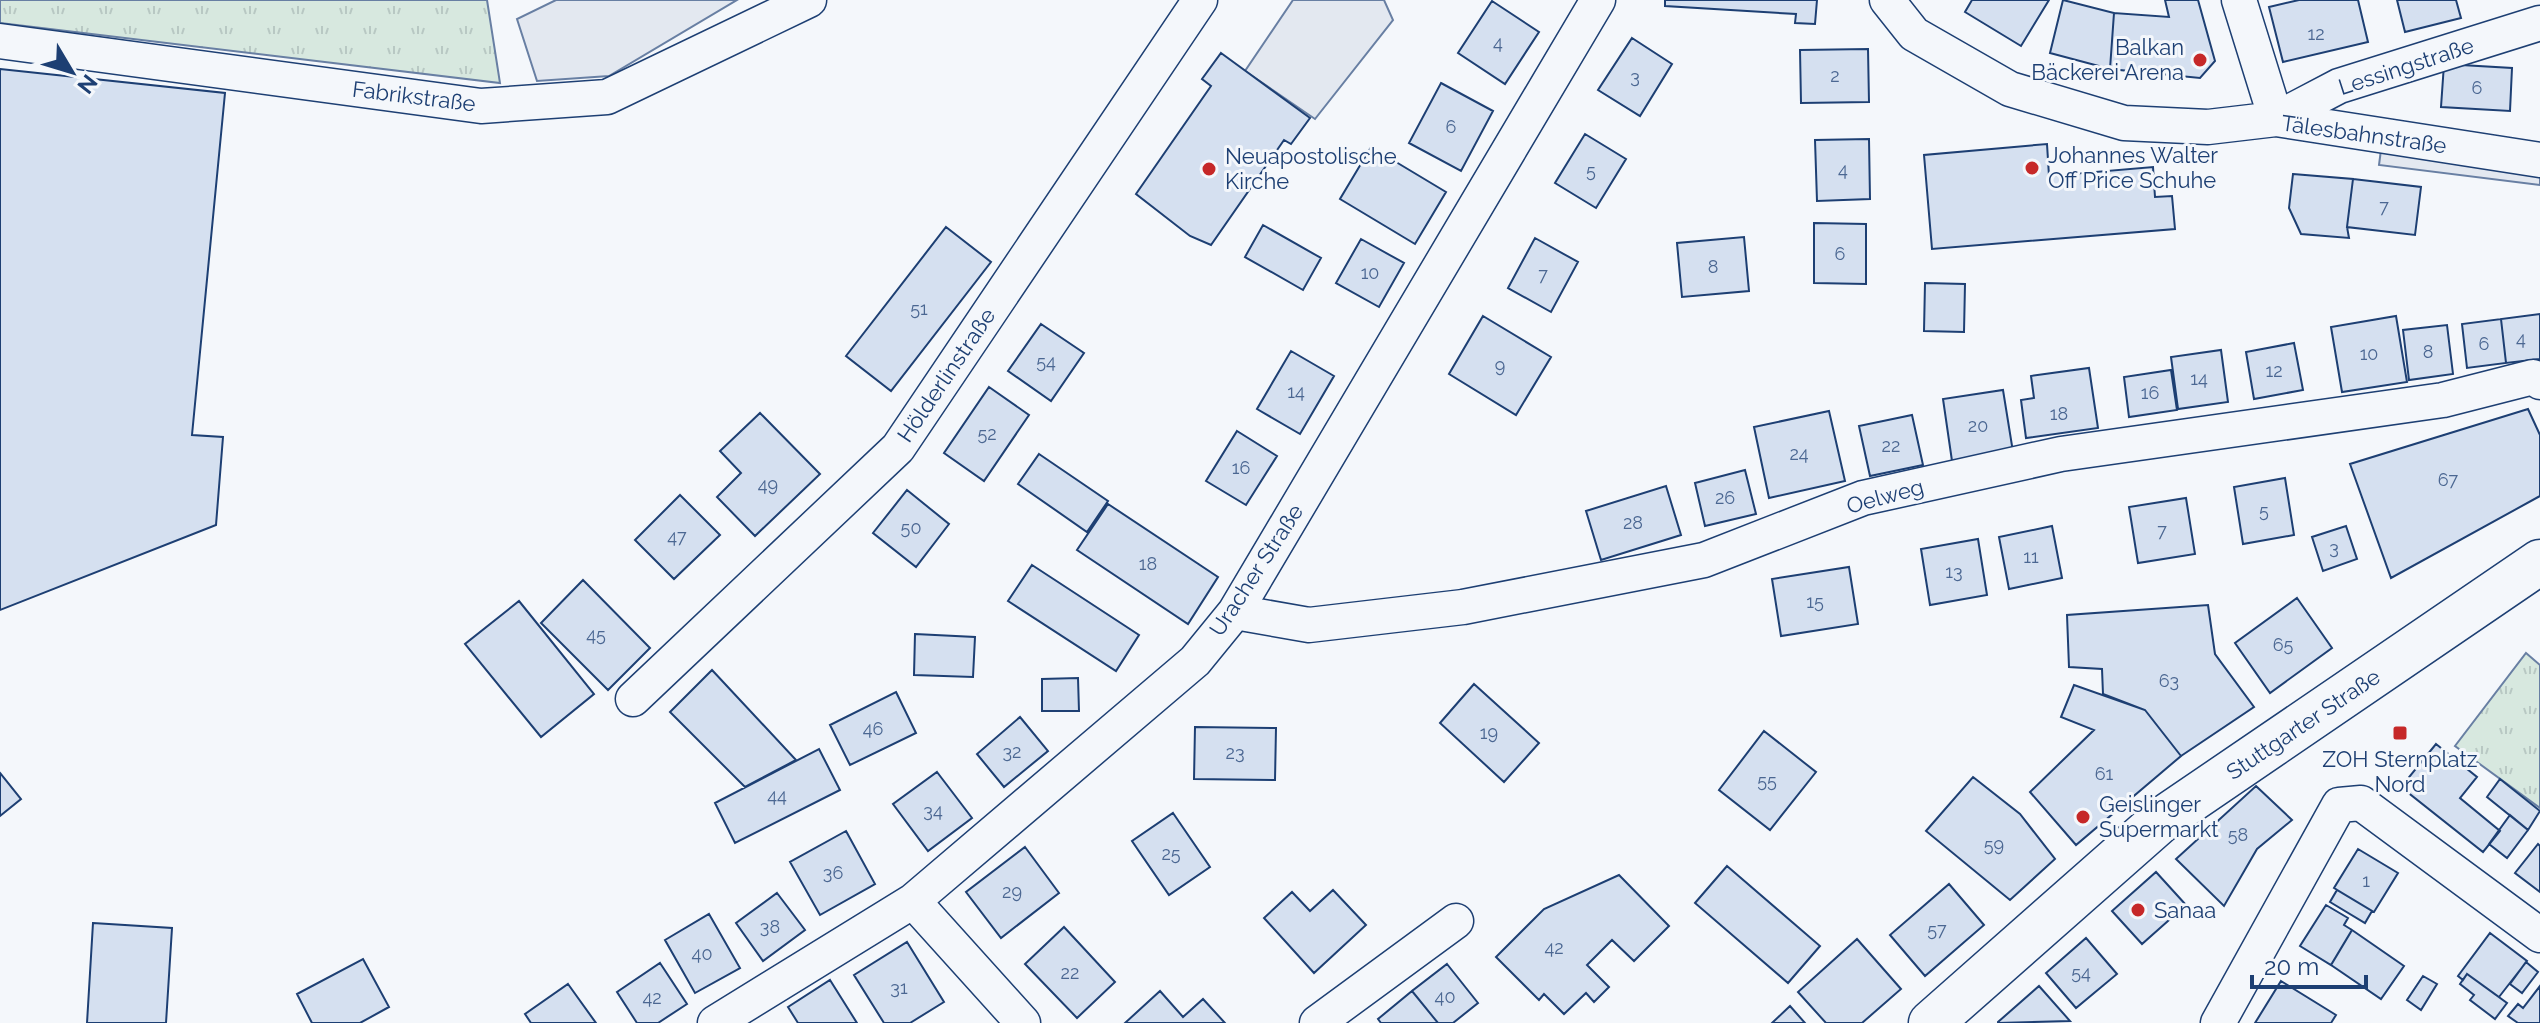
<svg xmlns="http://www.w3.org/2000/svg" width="2540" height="1023" viewBox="0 0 2540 1023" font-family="Raleway,sans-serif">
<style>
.grass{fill:url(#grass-tufts);stroke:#687fa3;stroke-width:2}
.parking{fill:#e3e8f0;stroke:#687fa3;stroke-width:2}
.building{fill:#d5e0f0;stroke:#1d3f73;stroke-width:2}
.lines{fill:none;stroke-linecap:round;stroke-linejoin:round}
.minor-casing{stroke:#1d3f73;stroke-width:37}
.primary-casing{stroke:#1d3f73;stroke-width:47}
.minor{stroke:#f4f7fb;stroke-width:34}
.primary{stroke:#f4f7fb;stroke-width:44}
.poi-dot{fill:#c62828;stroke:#f4f7fb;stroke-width:3}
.labels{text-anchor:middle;stroke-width:6;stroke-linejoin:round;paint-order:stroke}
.number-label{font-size:18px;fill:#4b6792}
.poi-label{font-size:22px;fill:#1d3f73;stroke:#f4f7fb;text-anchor:start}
.street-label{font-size:22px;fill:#1d3f73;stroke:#f4f7fb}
</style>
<defs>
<pattern id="grass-tufts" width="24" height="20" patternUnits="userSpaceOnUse" patternTransform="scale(2)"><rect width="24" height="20" fill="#d7e8df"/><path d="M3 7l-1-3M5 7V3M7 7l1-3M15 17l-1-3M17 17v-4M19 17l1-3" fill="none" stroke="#b8c8c3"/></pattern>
</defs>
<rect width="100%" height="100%" fill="#f4f7fb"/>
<path class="grass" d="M0,0H487L500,83L0,23Z
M2526,653L2540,665V808L2455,746Z"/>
<path class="parking" d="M556,0H737L609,76L537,81L517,19Z
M1293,0H1384L1393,20L1315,119L1245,71Z
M2382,142L2540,162V185L2379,165Z"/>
<path class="building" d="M1665,0H1817L1815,24L1795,23L1796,14L1665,6Z
M1972,0H2049L2021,46L1965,12Z
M2063,0L2114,13L2110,69L2050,53Z
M2165,0H2198L2215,61L2200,78L2110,69L2114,13L2169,17Z
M2299,0H2358L2368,42L2283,62L2269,7Z
M2397,0H2456L2461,18L2405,32Z
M1492,1L1539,32L1505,84L1458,53Z
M1632,38L1672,64L1640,116L1598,90Z
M1868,49L1869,102L1801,103L1800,50Z
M1221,53L1310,118L1291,144L1284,140L1211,245L1190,236L1136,194L1211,86L1202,79Z
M2444,64L2512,68L2510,111L2441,107Z
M0,69L225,93L192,435L223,437L216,525L0,610Z
M1441,83L1493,111L1461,171L1409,143Z
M1585,134L1626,159L1596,208L1555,183Z
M1869,139L1870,199L1817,201L1815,140Z
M2047,144L2049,176L2153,167L2155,197L2172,196L2175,229L1932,249L1924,155Z
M1371,147L1446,192L1415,244L1340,199Z
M2293,174L2353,179L2347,227L2349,238L2301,234L2289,208Z
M2353,179L2421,187L2415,235L2347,227Z
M1814,223L1866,224V284L1814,283Z
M1263,225L1321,258L1303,290L1245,257Z
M946,227L991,262L891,391L846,356Z
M1744,237L1749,291L1682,297L1677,243Z
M1535,238L1578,262L1551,312L1508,288Z
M1361,239L1404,263L1379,307L1336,283Z
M1925,283L1965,284L1964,332L1924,331Z
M2540,314V359L2506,363L2501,319Z
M1483,316L1551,357L1516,415L1449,374Z
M2396,316L2407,382L2342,392L2331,327Z
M2501,319L2506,363L2467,368L2462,324Z
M1041,324L1084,353L1051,401L1008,371Z
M2447,325L2453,374L2409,380L2403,330Z
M2294,343L2303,390L2254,399L2246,352Z
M2221,350L2228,402L2178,409L2171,357Z
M1291,351L1334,376L1300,434L1257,409Z
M2089,368L2098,428L2026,438L2021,400L2034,398L2031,376Z
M2171,370L2177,410L2129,417L2124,377Z
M989,387L1029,415L984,481L944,453Z
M2003,390L2013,452L1952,461L1943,399Z
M2528,409L2540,435V496L2391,578L2350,464Z
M1829,411L1845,481L1769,498L1754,427Z
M760,413L820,474L755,536L717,497L741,473L720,451Z
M1912,415L1923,465L1870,476L1859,426Z
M1237,431L1277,456L1246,505L1206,481Z
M1039,454L1108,501L1087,532L1018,484Z
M1745,470L1756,514L1705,526L1695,483Z
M2285,478L2294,535L2243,544L2234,487Z
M1666,486L1681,535L1601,560L1586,511Z
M907,490L949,524L916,567L873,533Z
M680,495L720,535L674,579L635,540Z
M2186,498L2195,554L2138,563L2129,507Z
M1108,504L1218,577L1188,624L1077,550Z
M2052,526L2062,578L2009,589L1999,537Z
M2346,526L2357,559L2323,571L2312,537Z
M1978,539L1987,595L1930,605L1921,549Z
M1032,565L1139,635L1116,671L1008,601Z
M1849,567L1858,624L1781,636L1772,579Z
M583,580L650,648L608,690L541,623Z
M2297,598L2332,648L2270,693L2235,643Z
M519,601L594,694L541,737L465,644Z
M2208,605L2215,654L2254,707L2181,756L2145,710L2103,694L2102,669L2069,667L2067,615Z
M915,634L975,637L973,677L914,675Z
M712,670L796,760L745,787L670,712Z
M1078,678L1079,711H1042V679Z
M1474,684L1539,743L1504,782L1440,723Z
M2074,685L2145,710L2181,756L2076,845L2030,792L2094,730L2061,717Z
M896,692L916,733L850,765L830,725Z
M1020,717L1048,751L1004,787L977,754Z
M1195,727L1276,728L1275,780L1194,779Z
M1764,731L1816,772L1770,830L1719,790Z
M2436,744L2477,777L2460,798L2500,831L2483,852L2401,787Z
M819,749L840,790L735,843L715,803Z
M937,772L972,818L928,851L893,804Z
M0,773L21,799L0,816Z
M1973,777L2020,814L2055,859L2010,900L1926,831Z
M2500,779L2540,811L2528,830L2487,797Z
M2256,786L2292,820L2257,849L2224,906L2176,859Z
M1173,813L1210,867L1169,895L1132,841Z
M2510,815L2528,830L2507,858L2489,844Z
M846,831L875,884L820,915L790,862Z
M2538,844L2540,846V892L2515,873Z
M1025,847L1059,893L1001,938L966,892Z
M2358,849L2398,873L2374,912L2334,888Z
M1727,866L1820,946L1788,983L1695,903Z
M2156,872L2186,905L2142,944L2112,911Z
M1619,875L1669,926L1634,961L1612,940L1587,965L1609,987L1594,1002L1586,993L1564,1014L1544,994L1539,1000L1496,957L1544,909Z
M1949,884L1984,925L1925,976L1890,935Z
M1333,890L1366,925L1314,973L1264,918L1292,892L1310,911Z
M2337,890L2372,911L2365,923L2330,902Z
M777,893L805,930L763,961L736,923Z
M2326,905L2348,918L2344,925L2352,930L2331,965L2300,946Z
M709,914L740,968L695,993L665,940Z
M93,923L172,928L166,1023H87Z
M1064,927L1115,982L1077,1018L1025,964Z
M2352,930L2404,966L2381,999L2331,965Z
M2490,933L2527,961L2499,997L2467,974L2463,980L2458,976Z
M2086,938L2117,974L2076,1008L2046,973Z
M1857,939L1901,989L1862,1023H1826L1798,992Z
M907,942L944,1002L910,1023H884L854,975Z
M363,959L389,1007L360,1023H312L297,994Z
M2526,962L2538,972L2522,993L2510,984Z
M660,963L687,1004L658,1023H637L617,992Z
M1447,964L1478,1003L1453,1023H1438L1412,991Z
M2467,974L2507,1003L2495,1019L2470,1000L2474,995L2460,984Z
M2423,976L2437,984L2421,1010L2407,1000Z
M830,980L857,1023H798L788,1007Z
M2281,981L2336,1015L2331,1023H2255Z
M568,984L596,1023H531L525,1014Z
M2039,986L2070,1021L1998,1023V1022Z
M2540,986V1023H2518L2508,1016L2518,1004L2523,1008Z
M1160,991L1183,1017L1203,999L1225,1023H1125Z
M1412,991L1438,1023H1381L1378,1019Z
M1790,1006L1805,1023H1772Z"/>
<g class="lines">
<g class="minor-casing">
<path id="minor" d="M1887,0L1914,34L2010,89L2124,123L2208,127L2276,119L2540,160
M2239,0L2276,119
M0,41L481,106L607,97L809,0
M2276,119L2339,86L2540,23
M1235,612L1309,625L1463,607L1704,560L1863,498L2061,454L2443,400L2533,377L2540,382
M633,699L898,448L1200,0
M913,901L1023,1023
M715,1023L913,901L1195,661L1235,612L1598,0
M1317,1023L1456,921
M2218,1023L2339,805L2361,803L2540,935"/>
</g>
<g class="primary-casing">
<path id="primary" d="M1931,1023L2160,821L2540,562"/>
</g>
<use href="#minor" class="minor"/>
<use href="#primary" class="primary"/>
</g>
<g class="poi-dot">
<circle cx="2200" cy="60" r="8"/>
<circle cx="2032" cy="168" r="8"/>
<circle cx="1209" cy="169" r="8"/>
<rect x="2392" y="725" width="16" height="16" rx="4"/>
<circle cx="2083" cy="817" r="8"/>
<circle cx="2138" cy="910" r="8"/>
</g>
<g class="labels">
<g class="number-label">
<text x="2316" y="40">12</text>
<text x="1498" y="49">4</text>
<text x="1835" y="82">2</text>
<text x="1635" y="83">3</text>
<text x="2477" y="94">6</text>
<text x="1451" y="133">6</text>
<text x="1843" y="176">4</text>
<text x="1591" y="177">5</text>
<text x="2384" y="213">7</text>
<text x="1840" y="260">6</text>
<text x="1713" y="273">8</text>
<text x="1370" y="279">10</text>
<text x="1543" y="281">7</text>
<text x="919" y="315">51</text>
<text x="2521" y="345">4</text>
<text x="2484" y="350">6</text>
<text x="2428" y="358">8</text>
<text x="2369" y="360">10</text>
<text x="1046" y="368">54</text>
<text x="1500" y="372">9</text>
<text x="2274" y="377">12</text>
<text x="2199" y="385">14</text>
<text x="1296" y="398">14</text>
<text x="2150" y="399">16</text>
<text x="2059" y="420">18</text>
<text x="1978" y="432">20</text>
<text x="987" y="440">52</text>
<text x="1891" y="452">22</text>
<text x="1799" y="460">24</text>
<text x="1241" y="474">16</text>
<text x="2448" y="486">67</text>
<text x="768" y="491">49</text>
<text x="1725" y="504">26</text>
<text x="2264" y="517">5</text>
<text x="1633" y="529">28</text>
<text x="911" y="534">50</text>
<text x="2162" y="537">7</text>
<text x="677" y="543">47</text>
<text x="2334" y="554">3</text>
<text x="2031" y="563">11</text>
<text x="1148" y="570">18</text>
<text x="1954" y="578">13</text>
<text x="1815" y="608">15</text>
<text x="596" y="641">45</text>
<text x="2283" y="651">65</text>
<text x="2169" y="687">63</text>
<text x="873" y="735">46</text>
<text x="1489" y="739">19</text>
<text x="1012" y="758">32</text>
<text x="1235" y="759">23</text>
<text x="2104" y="780">61</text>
<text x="1767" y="787">55</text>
<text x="777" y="802">44</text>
<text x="933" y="817">34</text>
<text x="2238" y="841">58</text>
<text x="1994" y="851">59</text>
<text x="1171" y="860">25</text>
<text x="833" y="879">36</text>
<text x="2366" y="887">1</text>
<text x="1012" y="898">29</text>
<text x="770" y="933">38</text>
<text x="1937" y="936">57</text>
<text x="1554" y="954">42</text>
<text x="702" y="960">40</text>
<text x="1070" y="979">22</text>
<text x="2081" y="979">54</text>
<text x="899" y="994">31</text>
<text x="1445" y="1003">40</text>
<text x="652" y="1004">42</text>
</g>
<g class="poi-label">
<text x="2184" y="55" text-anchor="end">Balkan<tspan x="2184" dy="25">Bäckerei Arena</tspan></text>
<text x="2048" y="163">Johannes Walter<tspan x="2048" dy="25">Off Price Schuhe</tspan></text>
<text x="1225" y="164">Neuapostolische<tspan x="1225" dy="25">Kirche</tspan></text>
<text x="2400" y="767" text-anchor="middle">ZOH Sternplatz<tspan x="2400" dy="25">Nord</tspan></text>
<text x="2099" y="812">Geislinger<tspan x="2099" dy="25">Supermarkt</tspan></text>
<text x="2154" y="918">Sanaa</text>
</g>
<g class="street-label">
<text transform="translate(2406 66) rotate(-18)" y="8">Lessingstraße</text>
<text transform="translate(414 96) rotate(7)" y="8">Fabrikstraße</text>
<text transform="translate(2364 134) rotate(8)" y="8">Tälesbahnstraße</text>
<text transform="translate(946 375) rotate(-56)" y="8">Hölderlinstraße</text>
<text transform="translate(1885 496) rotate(-15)" y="8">Oelweg</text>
<text transform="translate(1256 570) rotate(-57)" y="8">Uracher Straße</text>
<text transform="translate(2303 724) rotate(-34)" y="8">Stuttgarter Straße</text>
</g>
</g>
<g transform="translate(72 72) rotate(128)" stroke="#f4f7fb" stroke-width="6" paint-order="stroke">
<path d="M0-6L14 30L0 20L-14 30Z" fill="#1d3f73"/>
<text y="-12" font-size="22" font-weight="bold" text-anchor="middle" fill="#1d3f73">N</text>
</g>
<path d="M2252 975v12h114v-12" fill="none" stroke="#1d3f73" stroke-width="4"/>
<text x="2264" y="975" font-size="24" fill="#1d3f73" stroke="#f4f7fb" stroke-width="6" paint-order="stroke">20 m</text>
</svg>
